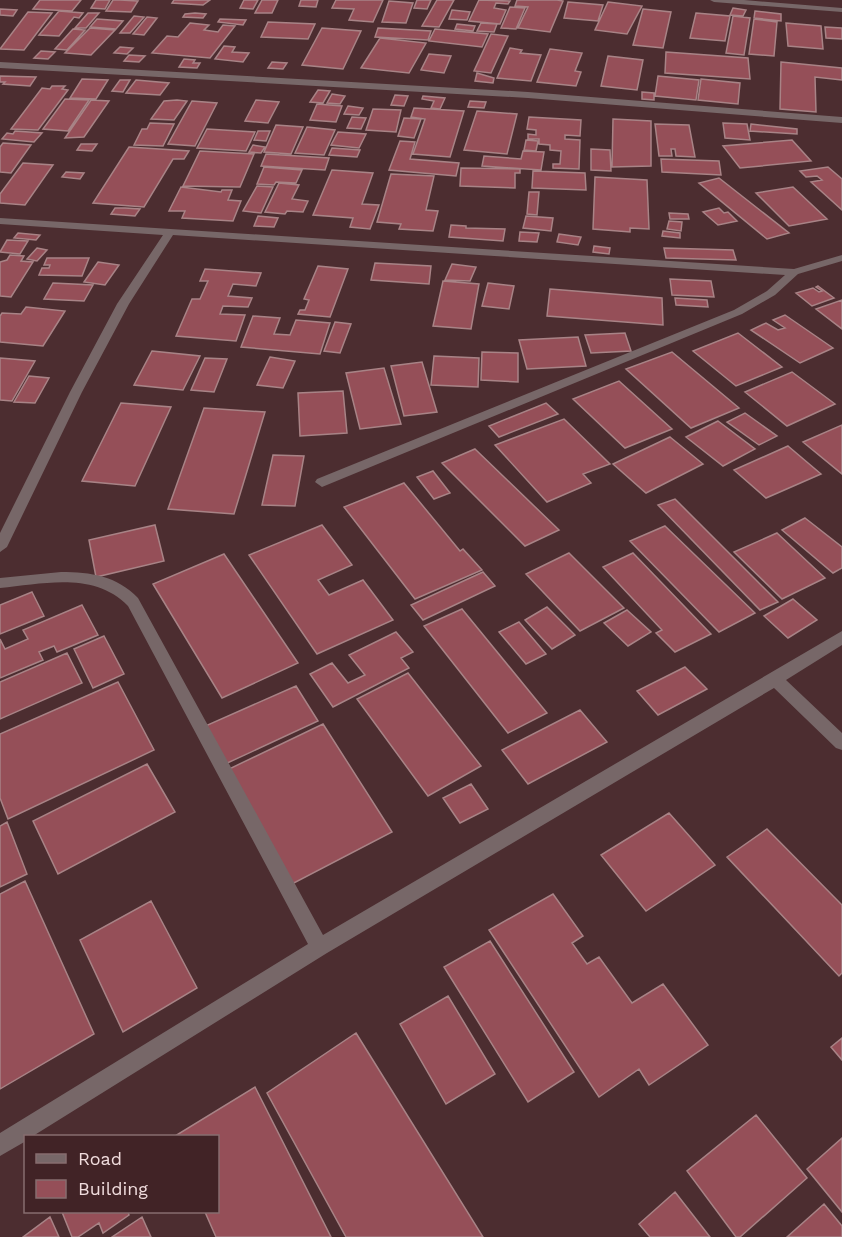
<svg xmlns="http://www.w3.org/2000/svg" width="842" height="1237" viewBox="0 0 842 1237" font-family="'Work Sans',sans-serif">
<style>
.building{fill:#954f58;stroke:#a88386;stroke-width:1.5}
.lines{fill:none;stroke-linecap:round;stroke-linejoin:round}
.minor{fill:#776768;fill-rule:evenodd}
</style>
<rect width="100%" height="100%" fill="#4c2d30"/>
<path class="building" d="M40,0H81L72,11L33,9Z
M96,0H110L105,9L91,8Z
M113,0H120L138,1L131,12L106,11Z
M174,0H210L203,5L172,3Z
M244,0H258L253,9L240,8Z
M262,0H278L272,13H255Z
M301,0H318L316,7L299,6Z
M336,0H383L373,22L349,20L354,9L332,8Z
M417,0H431L427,9L414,8Z
M437,0H454L439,27L422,26Z
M479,0L510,1L508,4L496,3L494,8L506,10L500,24L469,21Z
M517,0H557L563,1L550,32L518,28L528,7L515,6Z
M389,1L413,3L406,23L382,22Z
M568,2L603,5L598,21L564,18Z
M608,2L642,6L627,34L595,30Z
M510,7L525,8L516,29L501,28Z
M733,8L746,10L743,16L730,15Z
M0,9L17,10L13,16L0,15Z
M643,9L671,12L663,48L633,45Z
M452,10L470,12L467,20L449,19Z
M59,11L83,13L79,18L74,17L59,36L39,35Z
M755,11L781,14V21L754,18Z
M28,12L52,13L24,50L0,49Z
M88,13H99L86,28H75Z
M195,13L206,14L203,18L183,17L185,14Z
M696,13L730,16L725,41L690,38Z
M134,16L144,17L130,33H120Z
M733,16L750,18L744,55L726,53Z
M147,17L157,18L144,35L133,34Z
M97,19L123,21L116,29L90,27Z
M220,19L246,20L243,25L218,22Z
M754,19L777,22L774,56L749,54Z
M268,22L315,24L308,39L261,37Z
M190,23L209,25L204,30L218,32L223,25L235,26L210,58L152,53L167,36L178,37Z
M481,23L497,24L494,32L477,31Z
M786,23L821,26L823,49L788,46Z
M457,24L475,26L473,31L455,29Z
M825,27L842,28V39L826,38Z
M90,28L115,30L91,55L65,53Z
M322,28L361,31L343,69L302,65Z
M378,28L431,31L428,40L375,37Z
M73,29L85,30L67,50L55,49Z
M435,29L488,34L482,47L429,41Z
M491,34L508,36L491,73L474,71Z
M380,38L426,43L409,73L361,68Z
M224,46L235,47L232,52L249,53L243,62L215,59Z
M120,47L133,48L127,54L114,53Z
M510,48L522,50L520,53L541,55L531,81L497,78Z
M550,49L582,53L575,71L581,72L576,86L537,82Z
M41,51L55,52L48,59L34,58Z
M666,52L748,58L750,79L665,73Z
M429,54L451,56L444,73L421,70Z
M129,55L145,56L139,62L124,61Z
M608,56L643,60L637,90L601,86Z
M184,59L195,60L193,63H200L197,68L179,67Z
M272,62L287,63L283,69L268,68Z
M781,62L842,68V80L815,77L816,112L780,109Z
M477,73L494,78L493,83L475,81Z
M0,76L36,77L30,86L3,84L5,82H0Z
M658,76L699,80L696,100L655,96Z
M82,79L108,80L96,99L70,98Z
M701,79L740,83L738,104L698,100Z
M120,80H130L123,92L112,91Z
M136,80L169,83L160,95L126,93Z
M52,86H65L62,89L68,90L38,130L11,129L42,88L50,89Z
M318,90L330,91L323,103L310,102Z
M642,92L654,93V100L642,99Z
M332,94L345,96L340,104L327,103Z
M395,95L408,96L404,106L391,105Z
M423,96L445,98L440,109L431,108L434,101L422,99Z
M65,99L89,100L68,131L43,129Z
M91,100L109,101L84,137L65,138Z
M177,100L187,101L174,120L151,119L164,101Z
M256,100L279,102L268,123L245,121Z
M192,101L217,103L195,146L168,144Z
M470,101L486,102L484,108L468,107Z
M317,104L342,106L336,122L310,120Z
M348,106L363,108L359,115L344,114Z
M414,108L464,111L450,157L413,154L425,119L411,117Z
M373,109L401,110L396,132L366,130Z
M477,111L517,114L507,154L464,150Z
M352,117L366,118L361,129L347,128Z
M529,117L581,120L580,136L565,135V139L580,140L579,169L553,168V164H560L561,151L550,150V145L539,144V139H528V134L536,135V130L527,129Z
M404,118L421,119L414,138L398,136Z
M613,119L651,121V166L612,167Z
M150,123L174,124L163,146L134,145L142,129H147Z
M723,123L747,124L750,140L725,138Z
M655,124L689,125L695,157L676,156L675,149H671L672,156H659Z
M751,124L797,129V134L750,131Z
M276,125L303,127L291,154L264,152Z
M307,127L335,130L324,155L295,153Z
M207,129L255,132L246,151L197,148Z
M15,131L42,133L34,142L2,139L7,133L13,134Z
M258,131H270L266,141L254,140Z
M338,132L366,134L359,148L331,145Z
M526,140L538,141L536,151L524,150Z
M792,140L811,161L740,168L723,146Z
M400,141L415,142L410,159L459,163L456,176L389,170Z
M3,143L31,145L11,173L0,172V147Z
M81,144H97L92,151L77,150Z
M253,145L265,147L261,153L249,152Z
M129,147L189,151L184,159H173L144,207L93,203Z
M332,148L360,150L357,157L329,155Z
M591,149L610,150L611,171L591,170Z
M200,151L254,154L240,187L183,186Z
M523,151L544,152L541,170L482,166L484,156L521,159Z
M266,154L329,158L325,170L261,166Z
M661,159L719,161L721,175L662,172Z
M23,163L53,165L25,205L0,203V194Z
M264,167L302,170L296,183L276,182L274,185L257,184Z
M828,167L842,179V210L811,182L822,180L817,176L806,177L800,171Z
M461,168L520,169V173H515V188L460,186Z
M332,170L373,173L362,204L379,205L370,229L350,227L353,218L313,215Z
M533,171L585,173L586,190L532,188Z
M66,172L84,173L80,179L62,177Z
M391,174L434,176L426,210L438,211L433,231L399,229L401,224L377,222Z
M595,177L647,180L649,229L630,228V232L593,229Z
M719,178L789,233L767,239L699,183Z
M279,183L299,185L292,199L308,201L303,212L287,211L285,214L265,212Z
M257,186L273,187L261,213L243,211Z
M181,187L221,192L222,190H232L228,200L241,201L233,221L182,218L185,211H169Z
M793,187L827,219L789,226L756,193Z
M529,192H539L537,215L527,214Z
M115,208H125L140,209L135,216L111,214Z
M719,208L724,213L728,212L737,221L718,225L703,212Z
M669,213L688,214L689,219H670Z
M258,216L278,218L274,227L254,226Z
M526,216L553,218L551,231L523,228Z
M669,221L682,222L681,231L667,229Z
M451,225L466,226V228L505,229L503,241L449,237Z
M663,231L680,233V238L662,236Z
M520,232L539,233L537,242L519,241Z
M18,233L40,235L36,240L14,238Z
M559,234L581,237L578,245L557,242Z
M7,240L28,241L20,254L0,252Z
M594,246L610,248L609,254L593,252Z
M37,248L47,250L37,261L27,259Z
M664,248L733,250L736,260L666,258Z
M10,255L24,256L21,261L33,262L11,297L0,296V262L7,260Z
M47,258H89L82,276L39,275L42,268H49L50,265H44Z
M98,262L119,265L105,285L84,282Z
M375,263L431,266L429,284L371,280Z
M452,264L476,267L470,281L445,280Z
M318,266L348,269L330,317L298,314L300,310H305L309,300L304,299Z
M205,269L261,273L256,286L233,284L228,296L252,298L248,307L223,306L220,314L245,315L236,341L176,336L192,299H200L208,281H200Z
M670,279L711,281L714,297L672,295Z
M443,281L479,284L471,329L433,326Z
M53,283L93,285L84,301L44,299Z
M488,283L514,286L509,309L482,306Z
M818,286L834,298L812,306L796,293L813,288L819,292L822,291L816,287Z
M550,289L662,298L663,325L547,316Z
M675,298L707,300L708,307L676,305Z
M842,300V329L816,309Z
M26,307L65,311L43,346L0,342V316L2,313L21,314Z
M785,315L833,348L800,363L751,330L766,323L778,330L785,328L773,320Z
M253,316L280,318L274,334L290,335L296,320L330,323L320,354L241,347Z
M335,322L351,324L340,353L324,351Z
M625,333L631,351L591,353L585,335Z
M738,333L782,367L736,386L693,351Z
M578,337L586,366L527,369L519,340Z
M152,351L200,356L183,390L134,385Z
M482,352L518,353V382L481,380Z
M672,352L739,408L691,428L626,369Z
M434,356L479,358L478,387L431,385Z
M270,357L295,361L283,388L257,385Z
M0,358L35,361L12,401L0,400Z
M205,358L227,359L214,392L191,390Z
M422,362L437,412L404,416L391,366Z
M384,368L401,424L360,429L346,373Z
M792,372L835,404L787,426L745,392Z
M29,376L49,378L35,403L14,402Z
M619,381L672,429L625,448L573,399Z
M343,391L347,433L300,436L298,393Z
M121,403L171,407L135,486L82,481Z
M546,403L558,414L499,437L489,426Z
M204,408L265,412L234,514L168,509Z
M745,413L777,436L759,445L727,422Z
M564,419L610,464L583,474L591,483L547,502L495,445Z
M718,421L755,449L723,466L686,437Z
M842,425V474L803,442Z
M670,437L703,464L646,493L613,464Z
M788,446L821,474L766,498L734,470Z
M475,449L559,530L525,546L442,463Z
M273,455L304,456L295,506L262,505Z
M433,471L450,493L434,499L417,477Z
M404,483L460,551L463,549L482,570L415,599L344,507Z
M675,499L778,602L760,610L658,505Z
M805,518L842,547V568L833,573L782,530Z
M155,525L164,561L96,577L89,540Z
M322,525L352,565L318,580L329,595L363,580L393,620L317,654L249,555Z
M665,526L755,613L719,632L630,541Z
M777,533L825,578L782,599L734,552Z
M569,553L624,608L580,631L526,574Z
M633,553L711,634L675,652L656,633L662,630L603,567Z
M224,554L298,663L222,698L153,584Z
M483,572L495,586L423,620L411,605Z
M32,592L44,616L0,634V605Z
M793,599L817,620L788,638L764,616Z
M82,605L98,635L57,652L54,646L39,652L43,660L0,678V639L5,649L28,639L23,630Z
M547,607L575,635L552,649L525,620Z
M462,609L547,713L508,733L424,626Z
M627,610L651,632L628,646L604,623Z
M519,622L546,654L526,664L499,632Z
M396,632L413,652L401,658L409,668L333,707L310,674L332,663L348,683L365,675L349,655Z
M104,636L124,674L93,688L74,649Z
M67,653L82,683L0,719V682Z
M685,667L707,689L658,715L637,691Z
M408,673L481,766L428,796L357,699Z
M118,682L154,750L8,819L0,798V734Z
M296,686L318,721L223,765L203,727Z
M580,710L607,742L528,784L502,750Z
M323,724L392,832L290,885L227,770Z
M147,764L175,812L58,874L33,821Z
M471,784L488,809L460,823L443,798Z
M669,813L715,865L646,911L601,855Z
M7,822L27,874L0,887V826Z
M767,829L842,905V973L839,976L727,857Z
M25,881L94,1034L0,1089V894Z
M553,894L583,936L572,943L587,964L599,957L632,1003L663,984L708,1045L649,1085L639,1069L599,1097L489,930Z
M151,901L197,988L123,1032L80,940Z
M490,941L574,1072L528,1102L444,967Z
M448,996L495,1074L446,1104L400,1024Z
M356,1033L483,1237H346L267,1093Z
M842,1038V1060L831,1047Z
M255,1087L331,1237H216L205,1212H218V1136H175Z
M756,1115L807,1178L740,1237H736L687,1171Z
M842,1138V1212L807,1169Z
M675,1192L710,1237H650L639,1224Z
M824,1204L842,1226V1237H787Z
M62,1212H128L129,1215L103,1233L99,1223L78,1237H72Z
M50,1217L59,1237H23Z
M142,1217L151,1237H112Z"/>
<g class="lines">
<path class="minor" d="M710,0H744L842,8V12L714,2Z
M0,62L528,92L842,117V123L528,98L0,68Z
M0,218L794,269L842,255V261L798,274L775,295L742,314L322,487L315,482L317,479L734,310L767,291L785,275L173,235L129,304L82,392L7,547L0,552V533L70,392L117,304L163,235L0,224Z
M61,572C91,572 117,576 138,598L323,935L842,631V645L786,680L842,733V750L836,748L774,688L327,953L33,1136H26V1141L0,1156V1133L308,944L128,606C94,571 43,584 0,588V578Z"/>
</g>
<rect x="24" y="1135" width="195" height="78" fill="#412326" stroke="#876d6f" stroke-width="1.5"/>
<rect x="36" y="1154" width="30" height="9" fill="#776768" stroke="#876d6f" stroke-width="1.5"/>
<text x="78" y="1165" font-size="18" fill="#f0dcdd">Road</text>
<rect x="36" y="1180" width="30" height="18" fill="#954f58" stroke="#876d6f" stroke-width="1.5"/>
<text x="78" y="1195" font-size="18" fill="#f0dcdd">Building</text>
</svg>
